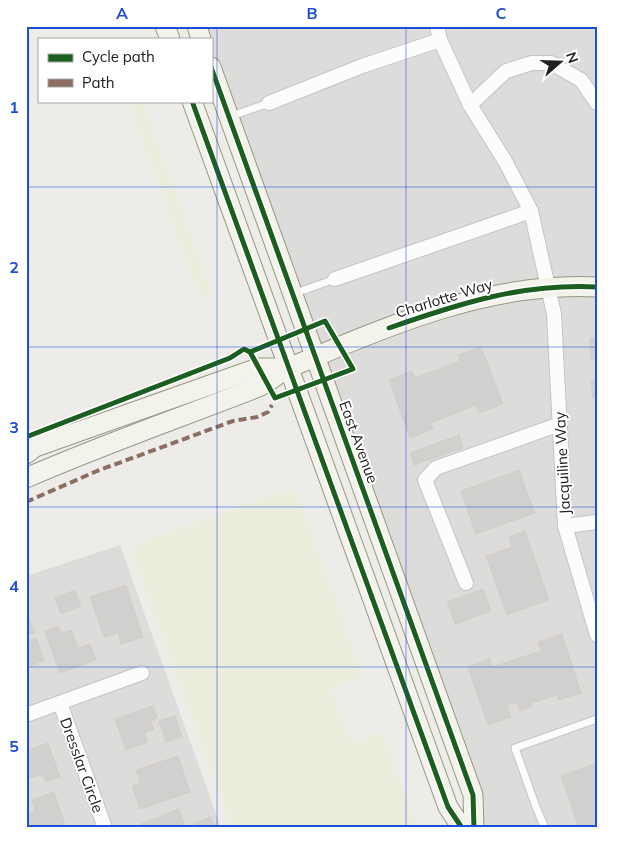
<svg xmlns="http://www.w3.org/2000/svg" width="623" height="854" font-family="Mulish,sans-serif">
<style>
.residential{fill:#dddcda}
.farmland{fill:#ededdd}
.building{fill:#d2d0ce;stroke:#d1ceca}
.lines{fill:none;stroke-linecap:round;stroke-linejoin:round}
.lane-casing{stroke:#c5c4c3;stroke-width:9}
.street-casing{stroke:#c5c4c3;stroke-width:16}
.secondary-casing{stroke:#969782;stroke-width:21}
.lane{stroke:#fcfcfc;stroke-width:7}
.street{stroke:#fcfcfc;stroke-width:14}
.secondary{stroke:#f3f3ec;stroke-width:19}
.quiet{stroke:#8d6e63;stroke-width:4;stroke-dasharray:8 4;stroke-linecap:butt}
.cycleway-casing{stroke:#fff;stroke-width:8}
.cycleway{stroke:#1b5e20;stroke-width:5}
.grid{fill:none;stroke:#1d4ed8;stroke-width:1;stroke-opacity:0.55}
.labels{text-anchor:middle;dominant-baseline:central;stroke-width:4;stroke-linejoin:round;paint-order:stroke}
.street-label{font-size:15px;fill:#202020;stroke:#fff}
.neatline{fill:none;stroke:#1d4ed8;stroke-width:2}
.grid-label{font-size:16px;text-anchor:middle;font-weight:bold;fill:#1d4ed8}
</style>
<rect width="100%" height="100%" fill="#eeece9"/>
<g class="residential">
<polygon points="197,26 597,26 597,828 474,828 473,795 211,66 211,39 202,39"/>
<polygon points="120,545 221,828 26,828 26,576"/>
</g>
<g class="farmland">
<polygon points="129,101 142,101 211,293 200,297"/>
<polygon points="285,490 298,495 363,677 331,689 351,743 383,732 417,828 232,828 133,554 142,542"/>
</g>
<g class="building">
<polygon points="590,338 597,338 597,360 591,360"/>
<polygon points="481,347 503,404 479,413 476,405 431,423 433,429 410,438 389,380 412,371 415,378 460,361 458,355"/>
<polygon points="597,380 597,398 593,398 591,381"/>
<polygon points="459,435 463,448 414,465 410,453"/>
<polygon points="519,470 535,513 476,534 461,491"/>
<polygon points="525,531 549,600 507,615 486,556 512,547 509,537"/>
<polygon points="126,585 143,637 121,644 118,633 104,637 90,597"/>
<polygon points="483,589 491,611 455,624 447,602"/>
<polygon points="75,590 81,606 61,614 55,598"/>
<polygon points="26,613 35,633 26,636"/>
<polygon points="58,626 61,634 71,630 78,648 90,644 96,660 60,673 45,631"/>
<polygon points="562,634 581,693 558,700 557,695 531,703 532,706 520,711 517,702 507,705 511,717 488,725 468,667 490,659 492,667 541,651 538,642"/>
<polygon points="36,638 44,660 29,666 26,659 26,642"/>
<polygon points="153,706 157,718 150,721 154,729 144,733 148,742 126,750 115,719"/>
<polygon points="175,716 182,737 166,742 159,721"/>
<polygon points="48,743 60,777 46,782 43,774 26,779 26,751"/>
<polygon points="178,756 190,792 140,809 132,786 141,783 136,770"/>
<polygon points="597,763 597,828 579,828 561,776"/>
<polygon points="54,792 65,825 57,828 26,828 26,823 29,822 26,814 35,811 32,800"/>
<polygon points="179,809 186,828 142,828 141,824"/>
<polygon points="211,817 215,828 197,828 195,823"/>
</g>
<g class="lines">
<g class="lane-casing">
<g id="lane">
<polyline points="229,117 269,103"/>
<polyline points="293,294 335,279"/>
<polyline points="545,828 536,807 515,748 597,719"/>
</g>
</g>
<g class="street-casing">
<g id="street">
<polyline points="437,26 440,40 470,105 505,161 531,211 554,314 565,526 597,635"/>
<polyline points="269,103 362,66 440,40"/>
<polyline points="470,105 506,71 532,63 551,63 581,80 597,103"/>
<polyline points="335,279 531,211"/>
<polyline points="565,526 597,522"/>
<polyline points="466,583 425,480 436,468 560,424"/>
<polyline points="60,703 105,828"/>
<polyline points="26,715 142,673"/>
</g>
</g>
<g class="secondary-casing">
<g id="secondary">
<polyline points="165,26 170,39"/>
<polyline points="197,26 201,39"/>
<polyline points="211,67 473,795 474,828"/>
<polyline points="192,101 448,807 462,828"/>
<polyline points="26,454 35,447 258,368 289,368"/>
<path d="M26,478C101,445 179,418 256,388C269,383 279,372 291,367C388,326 490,281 597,287"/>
</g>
</g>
<use href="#lane" class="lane"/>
<use href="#street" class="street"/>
<use href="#secondary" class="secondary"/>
<polyline class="quiet" points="26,502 97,471 233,421 257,417 268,412 272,405"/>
<g class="cycleway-casing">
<g id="cycleway">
<polyline points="211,67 473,795 474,828"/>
<polyline points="192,101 448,807 462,828"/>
<path d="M389,328C458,304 522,283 597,287"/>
<polyline points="26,437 230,358 244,349 250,352 275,398 353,369 325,321 250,352"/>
</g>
</g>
<use href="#cycleway" class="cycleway"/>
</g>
<path class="grid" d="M217,26V828M406,26V828M26,187H597M26,347H597M26,507H597M26,667H597"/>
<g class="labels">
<g class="street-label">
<text transform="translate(444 298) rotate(-17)">Charlotte Way</text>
<text transform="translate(359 442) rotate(70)">East Avenue</text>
<text transform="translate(562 463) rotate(-93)">Jacquiline Way</text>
<text transform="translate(82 765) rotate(70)">Dresslar Circle</text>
</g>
</g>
<rect width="623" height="854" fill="none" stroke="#ffffff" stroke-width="55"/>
<rect x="38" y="38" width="175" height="65" fill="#ffffff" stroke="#a6a6a6"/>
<rect x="48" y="54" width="25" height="8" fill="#1b5e20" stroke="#a6a6a6"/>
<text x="82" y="62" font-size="15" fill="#202020">Cycle path</text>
<rect x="48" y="79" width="25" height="8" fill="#8d6e63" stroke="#a6a6a6"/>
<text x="82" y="88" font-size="15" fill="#202020">Path</text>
<g transform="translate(560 62) rotate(70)" stroke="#ffffff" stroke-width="4" paint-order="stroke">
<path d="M0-4L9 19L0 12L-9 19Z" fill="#202020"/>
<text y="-8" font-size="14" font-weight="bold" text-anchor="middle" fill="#202020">N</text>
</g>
<rect x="28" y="28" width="568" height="798" class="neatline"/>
<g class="grid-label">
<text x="122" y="19">A</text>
<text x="312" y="19">B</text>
<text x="501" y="19">C</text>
<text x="14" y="113">1</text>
<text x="14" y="273">2</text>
<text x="14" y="433">3</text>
<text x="14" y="592">4</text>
<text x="14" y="752">5</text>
</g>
</svg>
